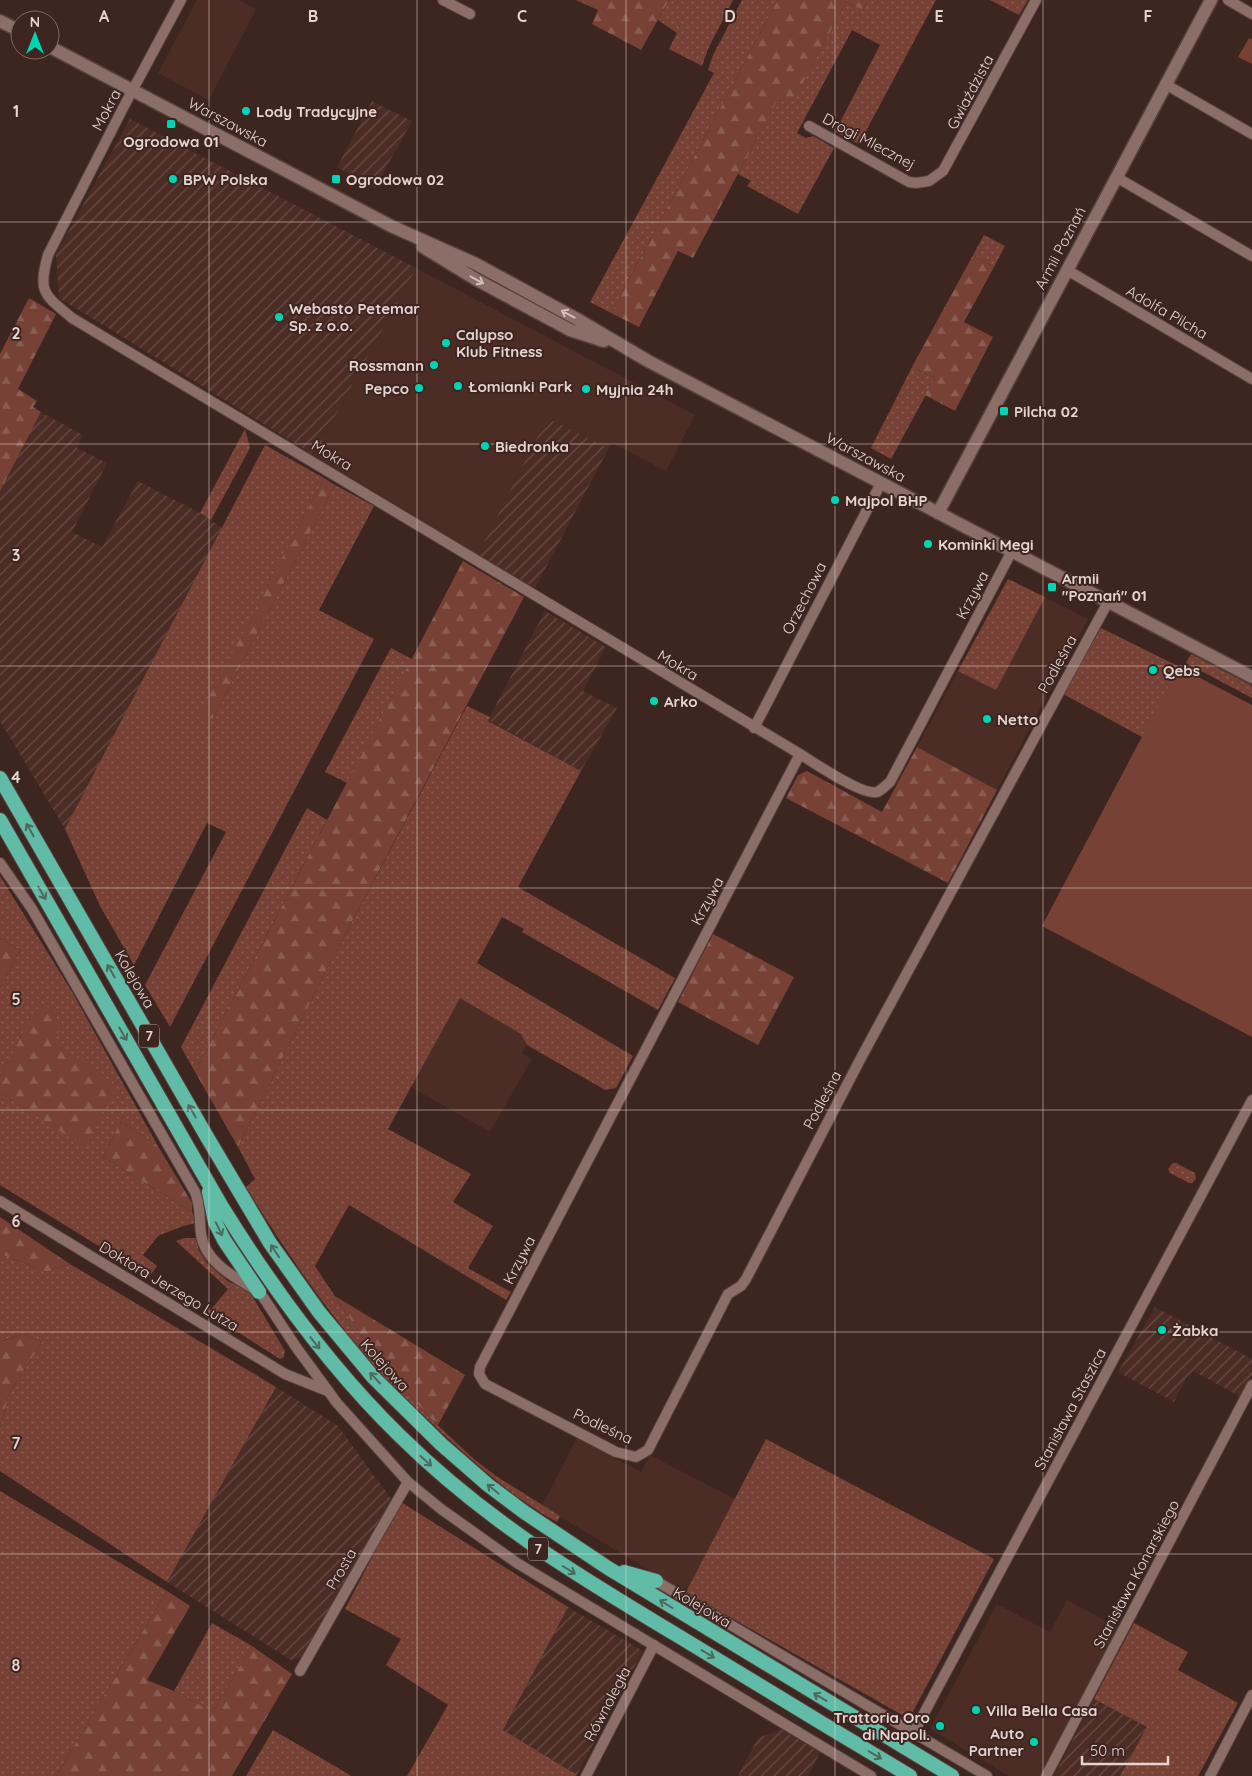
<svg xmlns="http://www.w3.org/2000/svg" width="1252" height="1776" font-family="Quicksand,sans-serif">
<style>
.built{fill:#4c2d26}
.industrial{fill:url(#industrial-furrows)}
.grass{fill:url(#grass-dots)}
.forest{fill:url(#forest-firs)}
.pitch{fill:#774136}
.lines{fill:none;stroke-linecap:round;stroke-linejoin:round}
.minor-casing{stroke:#55413d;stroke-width:12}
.tertiary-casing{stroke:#55413d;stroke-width:15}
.trunk-casing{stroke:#55413d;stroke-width:16}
.minor{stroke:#8b6e68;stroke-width:10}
.tertiary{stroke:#8b6e68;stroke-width:12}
.trunk{stroke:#60bca7;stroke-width:14}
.oneway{stroke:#d3c0bb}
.oneway2{stroke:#4d695d}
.grid{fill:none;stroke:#e5d4d0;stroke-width:1;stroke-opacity:0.55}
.poi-dot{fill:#00d5b7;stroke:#3d2520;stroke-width:2}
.labels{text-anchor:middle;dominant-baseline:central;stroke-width:4;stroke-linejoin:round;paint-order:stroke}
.shield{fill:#3d2520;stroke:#b3a09b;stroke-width:1}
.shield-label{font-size:14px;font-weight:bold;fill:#e5d4d0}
.street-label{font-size:15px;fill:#e5d4d0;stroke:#3d2520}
.poi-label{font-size:15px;font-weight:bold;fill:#e5d4d0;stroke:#3d2520;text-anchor:start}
.grid-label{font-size:16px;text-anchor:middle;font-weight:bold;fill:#e5d4d0;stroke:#3d2520;stroke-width:4;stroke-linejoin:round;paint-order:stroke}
</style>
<defs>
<pattern id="industrial-furrows" width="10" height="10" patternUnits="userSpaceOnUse" patternTransform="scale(1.25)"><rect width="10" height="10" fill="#4c2d26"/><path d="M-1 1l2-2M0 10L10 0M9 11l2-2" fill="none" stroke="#664b44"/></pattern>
<pattern id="grass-dots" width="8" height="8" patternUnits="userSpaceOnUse" patternTransform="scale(1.25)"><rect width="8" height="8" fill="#774136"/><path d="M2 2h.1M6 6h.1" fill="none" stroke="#8a5c52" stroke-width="1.8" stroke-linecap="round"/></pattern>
<pattern id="forest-firs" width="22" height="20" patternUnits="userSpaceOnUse" patternTransform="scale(1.25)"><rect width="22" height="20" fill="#774136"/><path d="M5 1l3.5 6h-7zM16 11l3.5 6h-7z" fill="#8a5c52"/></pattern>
</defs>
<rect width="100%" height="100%" fill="#3d2520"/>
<g class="built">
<polygon points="197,0 238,0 256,9 209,100 158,73"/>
<polygon points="416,268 695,415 666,471 612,443 609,448 547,418 478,554 314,455"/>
<polygon points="1008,579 1088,619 997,790 917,747"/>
<polygon points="460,997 522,1034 527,1045 522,1053 532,1059 490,1132 411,1087"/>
<polygon points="577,1438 641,1472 650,1455 735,1499 686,1592 542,1506"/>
<polygon points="1067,1600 1119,1628 1039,1776 1009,1776 930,1729 997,1604 1050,1632"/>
</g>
<g class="industrial">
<polygon points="372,101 412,121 375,188 337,167"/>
<polygon points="130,119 416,268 314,455 59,298 56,254"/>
<polygon points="41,412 83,435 77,448 107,463 72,532 102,547 138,481 200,513 222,528 65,829 0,721 0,491"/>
<polygon points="547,418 609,448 535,588 478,554"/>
<polygon points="545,611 606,647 583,691 617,708 581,771 488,720"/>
<polygon points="1155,1307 1252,1359 1252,1375 1241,1397 1193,1371 1190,1376 1188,1375 1174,1402 1118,1372"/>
<polygon points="276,1387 338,1426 392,1500 301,1657 291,1660 167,1582"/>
<polygon points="568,1607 643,1651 577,1775 503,1730"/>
<polygon points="1094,1699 1147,1727 1120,1776 1054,1776"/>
<polygon points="781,1729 820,1753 808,1776 738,1776 758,1738"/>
</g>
<g class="grass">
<polygon points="669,0 733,0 708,49 702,66 669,49 677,33 658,20"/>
<polygon points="742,0 778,0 611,313 590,302 714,73 708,70 713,55"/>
<polygon points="868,0 936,0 859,144 835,132 880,45 852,30 797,133 806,138 813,136 834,148 798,214 747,186 751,181 738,174 780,94 793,100 846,2 863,10"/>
<polygon points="990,0 1028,0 1019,15"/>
<polygon points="984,235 1005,246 994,267 973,255"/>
<polygon points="912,367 935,378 891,459 871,448"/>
<polygon points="245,429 250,448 211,520 200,513"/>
<polygon points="265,445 324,478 200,716 213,718 335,485 374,506 319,610 374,639 170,1027 145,985 226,832 207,823 134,965 100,906 65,829"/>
<polygon points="1008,579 1045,597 996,690 958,671"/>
<polygon points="1101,628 1182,668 1042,926 1142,737 1063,694"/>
<polygon points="391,648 412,659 347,783 325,772"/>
<polygon points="1191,654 1252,686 1252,698 1186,663"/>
<path d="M467,706L490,717L488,721L581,771L518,887L675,978L658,1010L522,932L524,929L502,917L477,963L633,1056L616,1088L605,1090L527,1045L521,1034L460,998L388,1129L471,1174L453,1202L493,1226L468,1268L511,1292L506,1300L349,1205L315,1266L374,1355L430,1418L474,1459L496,1476L560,1516L557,1522C513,1498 476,1464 440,1431C422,1413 402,1396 385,1378C332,1319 287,1254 246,1187L255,1179L238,1147L329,965Z"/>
<polygon points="307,808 327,820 195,1072 181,1047"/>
<polygon points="0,876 71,990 158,1146 121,1121 103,1157 192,1212 196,1223 183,1226 158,1236 143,1255 157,1266 149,1277 0,1185 0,1093 84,1145 53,1041 40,1002 0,1077 0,988 20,950 0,938"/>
<polygon points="1173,1163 1176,1163 1195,1173 1196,1179 1192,1183 1189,1183 1170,1173 1168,1169"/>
<polygon points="184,1238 198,1238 198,1249 207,1263 229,1282 248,1289 285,1351 284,1357 280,1359 208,1313 228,1289 176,1241"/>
<polygon points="0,1254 47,1272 70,1264 276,1387 167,1582 0,1471 0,1428 9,1394 42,1342 24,1334 2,1341 0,1339"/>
<polygon points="766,1439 994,1559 909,1719 686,1592"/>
<polygon points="0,1491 167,1591 56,1776 0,1776"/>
<polygon points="401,1502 568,1607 503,1730 577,1775 576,1776 407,1776 448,1705 386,1665 401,1639 345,1609"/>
<polygon points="212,1623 252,1646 213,1712 174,1691"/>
<polygon points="1134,1623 1188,1652 1178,1670 1238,1703 1198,1776 1120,1776 1147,1727 1094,1699"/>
<polygon points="273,1730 345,1772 351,1776 246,1776"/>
</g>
<g class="forest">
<polygon points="576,0 669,0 641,50 592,24 598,10"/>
<polygon points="778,0 868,0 863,10 846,2 793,101 780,95 693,258 678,251 639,327 611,313"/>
<polygon points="973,255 994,267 964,322 993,337 955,411 925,395 935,378 912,367"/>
<polygon points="29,298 56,314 18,389 37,401 33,407 41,412 0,491 0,354"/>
<polygon points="324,478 335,485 213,718 207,719 199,716"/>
<polygon points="463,561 524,597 329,965 238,1147 195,1072"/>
<polygon points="917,747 997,790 948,883 786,798 798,775 807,771 882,812"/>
<polygon points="713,934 794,977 758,1045 678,1002"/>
<polygon points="0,938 20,950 0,988"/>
<polygon points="39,1002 56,1013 59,1031 54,1041 117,1086 84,1146 0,1093 0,1077"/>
<polygon points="121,1121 158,1146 192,1203 192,1212 103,1157"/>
<polygon points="0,1217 70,1264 47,1272 0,1254"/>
<polygon points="335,1296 465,1375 438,1425 430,1418 374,1355"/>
<polygon points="24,1334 42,1342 9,1394 0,1428 0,1339 3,1341"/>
<polygon points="167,1591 190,1606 147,1680 174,1691 213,1712 252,1646 292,1674 232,1776 56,1776"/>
</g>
<g class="pitch">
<polygon points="1249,38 1252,39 1252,64 1238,57"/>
<polygon points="1179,667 1252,705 1252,1037 1042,926"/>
</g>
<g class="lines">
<g class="minor-casing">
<g id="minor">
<path d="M181,0L123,108L48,255C37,293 45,295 72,318L800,754"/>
<polyline points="443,0 470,14"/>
<polyline points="1228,0 1252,14"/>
<polyline points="1165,84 1252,134"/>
<polyline points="809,126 909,182 916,183 929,181 943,171 1036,0"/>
<polyline points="1116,177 1252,256"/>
<polyline points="1067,270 1252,379"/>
<path d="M1012,551L890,782C886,785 882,790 877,792C863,796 814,763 800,754L480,1367L479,1374L485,1384L616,1452L636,1457L648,1450L728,1294L741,1286L746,1279L862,1056L1108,602"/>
<polyline points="754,728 881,483"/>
<path d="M0,863L32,909L195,1192C201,1207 199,1218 201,1234C205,1263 236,1278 259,1292L263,1297L296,1347L337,1403L408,1482L441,1509L517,1563L871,1776"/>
<polyline points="0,1201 285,1374 325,1390"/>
<polyline points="656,1581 987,1776"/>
<polyline points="300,1671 408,1482"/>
<polyline points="914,1732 1252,1100"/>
<polyline points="586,1776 654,1645"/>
<polyline points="1046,1776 1252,1385"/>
<polyline points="1210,1776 1252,1695"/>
</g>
</g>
<g class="tertiary-casing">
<g id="tertiary">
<polyline points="0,21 20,31"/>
<polyline points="50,47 391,226 476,264 577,319 648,361 1252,677"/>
<polyline points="423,247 477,280 570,330 604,341"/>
<polyline points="938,513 1211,0"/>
</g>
</g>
<g class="trunk-casing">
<g id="trunk">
<polyline points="0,778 207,1137 270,1243 319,1312 373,1377 441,1444 488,1485 524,1512 608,1568 952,1776"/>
<path d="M0,820L222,1207C273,1289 330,1368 400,1436C485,1520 578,1576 680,1637C757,1684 833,1730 910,1776"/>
<polyline points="209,1192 215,1222 224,1240 259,1292"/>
<polyline points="624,1572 656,1581"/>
</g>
</g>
<use href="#minor" class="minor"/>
<use href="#tertiary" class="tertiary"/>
<use href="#trunk" class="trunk"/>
</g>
<defs><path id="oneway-shaft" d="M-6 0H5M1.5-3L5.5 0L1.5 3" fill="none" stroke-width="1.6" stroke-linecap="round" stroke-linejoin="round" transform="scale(1.25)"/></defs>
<g class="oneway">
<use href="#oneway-shaft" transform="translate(477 280) rotate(29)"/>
<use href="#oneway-shaft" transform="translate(568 314) rotate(-152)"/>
</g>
<g class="oneway2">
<use href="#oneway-shaft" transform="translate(30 830) rotate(-120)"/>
<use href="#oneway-shaft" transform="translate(42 893) rotate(60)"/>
<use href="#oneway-shaft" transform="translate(111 971) rotate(-120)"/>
<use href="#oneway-shaft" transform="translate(123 1034) rotate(60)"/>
<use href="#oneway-shaft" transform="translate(192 1111) rotate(-120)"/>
<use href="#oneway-shaft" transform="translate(219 1229) rotate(64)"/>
<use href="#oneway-shaft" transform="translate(275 1251) rotate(-124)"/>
<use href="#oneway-shaft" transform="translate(315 1343) rotate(51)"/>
<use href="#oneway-shaft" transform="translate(375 1378) rotate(-133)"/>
<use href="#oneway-shaft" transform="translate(426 1461) rotate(42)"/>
<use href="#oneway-shaft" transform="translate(493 1489) rotate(-141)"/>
<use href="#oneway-shaft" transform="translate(569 1570) rotate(32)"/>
<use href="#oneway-shaft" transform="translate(666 1604) rotate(-148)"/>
<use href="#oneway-shaft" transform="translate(708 1654) rotate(31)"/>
<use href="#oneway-shaft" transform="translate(820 1697) rotate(-149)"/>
<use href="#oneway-shaft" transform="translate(875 1755) rotate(31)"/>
</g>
<path class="grid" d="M209,0V1776M417,0V1776M626,0V1776M835,0V1776M1043,0V1776M0,222H1252M0,444H1252M0,666H1252M0,888H1252M0,1110H1252M0,1332H1252M0,1554H1252"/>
<g class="poi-dot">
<circle cx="246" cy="111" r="5"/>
<rect x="166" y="119" width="10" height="10" rx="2.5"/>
<circle cx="173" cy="179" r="5"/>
<rect x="331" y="174" width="10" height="10" rx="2.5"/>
<circle cx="279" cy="317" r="5"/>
<circle cx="446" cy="343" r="5"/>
<circle cx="434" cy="365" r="5"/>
<circle cx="458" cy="386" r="5"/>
<circle cx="419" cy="388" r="5"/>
<circle cx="586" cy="389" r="5"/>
<rect x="999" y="406" width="10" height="10" rx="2.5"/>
<circle cx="485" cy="446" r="5"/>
<circle cx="835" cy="500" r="5"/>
<circle cx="928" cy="544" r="5"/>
<rect x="1047" y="582" width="10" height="10" rx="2.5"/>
<circle cx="1153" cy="670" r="5"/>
<circle cx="654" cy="701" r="5"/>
<circle cx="987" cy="719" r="5"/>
<circle cx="1162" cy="1330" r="5"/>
<circle cx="976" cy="1710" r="5"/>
<circle cx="940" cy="1726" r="5"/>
<circle cx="1034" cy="1742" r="5"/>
</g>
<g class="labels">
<g class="shield">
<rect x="139" y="1024.5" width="20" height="23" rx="4"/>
<rect x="528" y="1537.5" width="20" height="23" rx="4"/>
</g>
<g class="shield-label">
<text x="149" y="1036">7</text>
<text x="538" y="1549">7</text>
</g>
<g class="street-label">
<text transform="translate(970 92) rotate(-62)">Gwiaździsta</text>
<text transform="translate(106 110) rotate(-62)">Mokra</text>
<text transform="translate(228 122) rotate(28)">Warszawska</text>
<text transform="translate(869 141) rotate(28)">Drogi Mlecznej</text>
<text transform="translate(1060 248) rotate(-62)">Armii Poznań</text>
<text transform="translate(1167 312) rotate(30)">Adolfa Pilcha</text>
<text transform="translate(332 455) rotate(31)">Mokra</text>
<text transform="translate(866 457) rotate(28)">Warszawska</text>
<text transform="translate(972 595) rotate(-62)">Krzywa</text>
<text transform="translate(804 598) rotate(-63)">Orzechowa</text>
<text transform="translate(1057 664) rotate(-61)">Podleśna</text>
<text transform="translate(678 665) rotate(31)">Mokra</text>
<text transform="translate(707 901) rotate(-62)">Krzywa</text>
<text transform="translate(135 979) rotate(60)">Kolejowa</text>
<text transform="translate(822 1100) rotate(-62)">Podleśna</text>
<text transform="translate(519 1260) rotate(-63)">Krzywa</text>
<text transform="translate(169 1286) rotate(31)">Doktora Jerzego Lutza</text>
<text transform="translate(385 1365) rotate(48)">Kolejowa</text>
<text transform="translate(1070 1409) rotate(-62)">Stanisława Staszica</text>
<text transform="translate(603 1426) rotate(25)">Podleśna</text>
<text transform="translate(341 1569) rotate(-60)">Prosta</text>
<text transform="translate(1136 1574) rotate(-62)">Stanisława Konarskiego</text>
<text transform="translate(702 1607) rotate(31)">Kolejowa</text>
<text transform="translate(607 1704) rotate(-62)">Równoległa</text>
</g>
<g class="poi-label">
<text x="256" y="111">Lody Tradycyjne</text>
<text x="171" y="141" text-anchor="middle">Ogrodowa 01</text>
<text x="183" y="179">BPW Polska</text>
<text x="346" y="179">Ogrodowa 02</text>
<text x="289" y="308">Webasto Petemar<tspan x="289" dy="17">Sp. z o.o.</tspan></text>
<text x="456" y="334">Calypso<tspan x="456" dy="17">Klub Fitness</tspan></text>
<text x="424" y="365" text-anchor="end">Rossmann</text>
<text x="468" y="386">Łomianki Park</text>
<text x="409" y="388" text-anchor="end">Pepco</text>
<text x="596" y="389">Myjnia 24h</text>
<text x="1014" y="411">Pilcha 02</text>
<text x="495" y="446">Biedronka</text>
<text x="845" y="500">Majpol BHP</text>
<text x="938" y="544">Kominki Megi</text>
<text x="1062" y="578">Armii<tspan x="1062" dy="17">"Poznań" 01</tspan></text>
<text x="1163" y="670">Qebs</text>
<text x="664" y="701">Arko</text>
<text x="997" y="719">Netto</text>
<text x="1172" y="1330">Żabka</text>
<text x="986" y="1710">Villa Bella Casa</text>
<text x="930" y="1717" text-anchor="end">Trattoria Oro<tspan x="930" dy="17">di Napoli.</tspan></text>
<text x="1024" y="1733" text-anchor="end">Auto<tspan x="1024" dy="17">Partner</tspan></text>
</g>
</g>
<g class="grid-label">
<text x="104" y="22">A</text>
<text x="313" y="22">B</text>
<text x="522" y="22">C</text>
<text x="730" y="22">D</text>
<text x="939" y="22">E</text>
<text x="1148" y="22">F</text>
<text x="16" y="117">1</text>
<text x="16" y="339">2</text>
<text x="16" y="561">3</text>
<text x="16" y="783">4</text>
<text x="16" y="1005">5</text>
<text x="16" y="1227">6</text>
<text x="16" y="1449">7</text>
<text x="16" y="1671">8</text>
</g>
<g transform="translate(35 35)"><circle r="24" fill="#3d2520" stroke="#806b66"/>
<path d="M0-4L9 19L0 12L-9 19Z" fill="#00d5b7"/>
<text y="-8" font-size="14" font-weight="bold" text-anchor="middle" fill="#e5d4d0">N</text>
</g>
<path d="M1082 1756v8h86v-8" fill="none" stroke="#e5d4d0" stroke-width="2.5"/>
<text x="1090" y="1756" font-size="15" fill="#e5d4d0" stroke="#3d2520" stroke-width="4" paint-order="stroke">50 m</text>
</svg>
